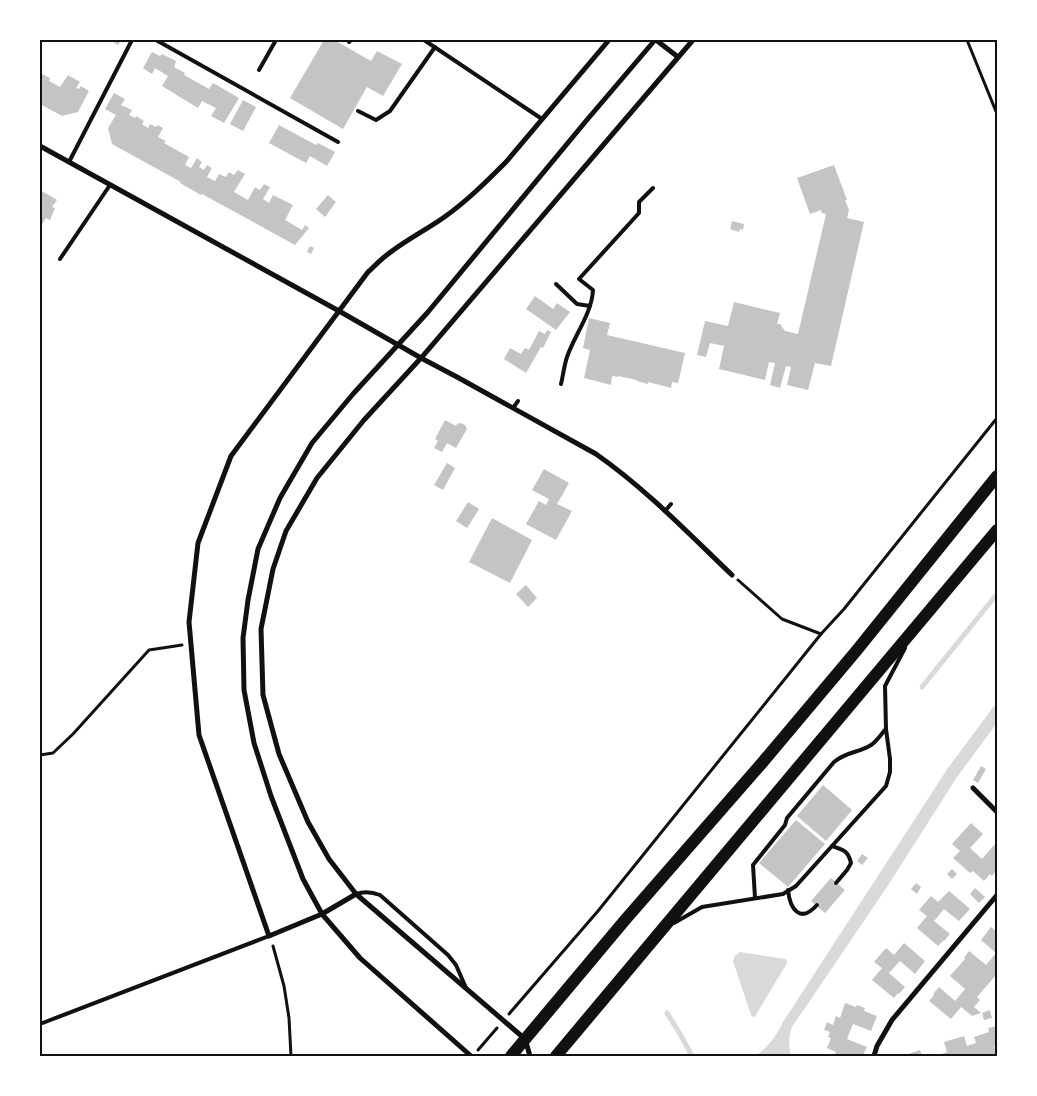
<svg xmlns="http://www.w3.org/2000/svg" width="1037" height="1096" font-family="Montserrat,sans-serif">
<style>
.water{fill:#d9d9d9}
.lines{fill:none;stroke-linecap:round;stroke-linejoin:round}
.stream{stroke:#d9d9d9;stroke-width:5}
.building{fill:#c4c4c4}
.path{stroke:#111;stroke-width:3}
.service{stroke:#111;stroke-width:4}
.minor{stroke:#111;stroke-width:5}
.primary{stroke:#111;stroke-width:12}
.neatline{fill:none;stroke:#111;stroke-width:2}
</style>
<rect width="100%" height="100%" fill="#fff"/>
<g class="water">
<path d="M997,702V723L957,777L887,887L792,1027C788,1037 789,1046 791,1056H755C768,1047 776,1037 783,1022L948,768Z"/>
<polygon points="740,952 785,959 787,961 787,963 754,1018 751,1015 733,961 735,956"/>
</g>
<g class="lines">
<g class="stream">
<polyline points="922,687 997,594"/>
<polyline points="667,1013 680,1034 692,1056"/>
</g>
</g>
<g class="building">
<polygon points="110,40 121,40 118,45"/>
<polygon points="324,40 334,40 371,61 377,51 402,64 383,96 367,87 343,129 290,98"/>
<polygon points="152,52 160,56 162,54 176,61 174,67 185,73 184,75 209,89 213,83 239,98 224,123 211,116 216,108 202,101 198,108 162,86 168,76 155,68 152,74 143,68"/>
<polygon points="40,73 50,78 49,81 60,87 68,75 80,82 76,88 79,89 81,86 89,91 78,112 62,116 40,104"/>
<polygon points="114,93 125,99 121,105 132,110 129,115 135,118 136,116 144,121 142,124 148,128 150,124 156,127 158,125 163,128 158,137 166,141 164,143 189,157 185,165 191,168 197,158 202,162 199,167 204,170 207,165 212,168 207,177 215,181 219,174 226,177 229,172 234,175 238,170 245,174 234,192 248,200 255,187 260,190 264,184 270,187 263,199 269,203 273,195 293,205 285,220 302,230 305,225 309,228 295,245 202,194 201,195 180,183 181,182 112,144 108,128 116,115 105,109"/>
<polygon points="243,100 256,107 243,131 230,124"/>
<polygon points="279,125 316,145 318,143 335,152 327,166 310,156 306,163 269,143"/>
<polygon points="834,165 847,200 845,200 849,210 847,218 864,222 831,366 815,363 808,390 787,385 791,367 786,366 780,388 770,385 775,363 769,362 765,380 719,369 724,346 710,343 706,357 697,355 705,321 728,326 734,302 780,313 777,324 780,324 785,331 798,334 826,214 822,213 821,210 810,214 797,178"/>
<polygon points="40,190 57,200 52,207 55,208 50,220 46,218 40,227"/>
<polygon points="328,195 336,202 325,217 316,209"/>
<polygon points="732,221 744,224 743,230 740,229 739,232 730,229"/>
<polygon points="310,246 314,248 311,254 307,252"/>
<polygon points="535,296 553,309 557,303 570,312 556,330 526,309"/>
<polygon points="589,318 610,323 607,335 685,353 678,383 672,382 671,388 648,382 648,384 637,381 637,380 618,376 618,377 612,376 611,385 584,378 590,350 583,348"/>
<polygon points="547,330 551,332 543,348 541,347 526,373 504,359 510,348 521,354 525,348 529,350 539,331 545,334"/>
<polygon points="445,420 456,426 457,424 461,423 465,425 467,429 456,448 447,443 442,452 434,448 438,441 435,439"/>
<polygon points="447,463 455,468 443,490 434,485"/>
<polygon points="544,469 569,483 557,504 572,511 556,540 526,524 539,501 546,505 549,499 532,490"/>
<polygon points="468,502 479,509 467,528 456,521"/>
<polygon points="492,518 532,540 510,583 469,562"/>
<polygon points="526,585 537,598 528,607 516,594"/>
<polygon points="981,766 986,769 978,783 973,780"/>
<polygon points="823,785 852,810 826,841 797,816"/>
<polygon points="796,820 825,844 788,887 759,863"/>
<polygon points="971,823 983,834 970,848 982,859 996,843 997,844 997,870 992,876 990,874 984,881 973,871 970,873 953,858 960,851 952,844"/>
<polygon points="862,854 868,858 862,865 857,861"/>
<polygon points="952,869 957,874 952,879 947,874"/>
<polygon points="831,878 845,890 825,913 811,901"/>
<polygon points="916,883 921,887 917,894 911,889"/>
<polygon points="975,888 985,897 979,903 970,894"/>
<polygon points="949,891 970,909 959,921 944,909 934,921 950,934 944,941 943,941 938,946 917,928 927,916 919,910 931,896 938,902"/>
<polygon points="991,927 997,932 997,976 996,975 977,997 980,1000 974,1007 981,1013 972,1016 961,1007 951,1019 929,1001 934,995 933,994 939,987 955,1001 965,989 950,976 965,959 964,958 969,951 986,965 996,953 981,940"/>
<polygon points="904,943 925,961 915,974 900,961 889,973 905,987 899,994 898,993 894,998 872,980 882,968 874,962 886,948 894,955"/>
<polygon points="845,1003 856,1007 857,1005 865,1008 864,1011 877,1016 871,1031 853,1024 847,1039 867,1047 863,1055 862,1054 861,1056 844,1055 840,1056 835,1054 836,1052 827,1048 831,1038 828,1037 830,1032 824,1030 827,1022 833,1025 836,1016 840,1018"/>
<polygon points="990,1010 992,1018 984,1020 982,1013"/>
<polygon points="997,1026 997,1045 994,1046 997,1056 965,1056 964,1055 936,1056 947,1052 944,1042 964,1036 967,1046 976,1043 974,1037 989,1032 988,1028"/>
<polygon points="920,1050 922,1056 902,1056"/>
</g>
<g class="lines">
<g class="path">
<polyline points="967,40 997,114"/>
<polyline points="738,580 782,619 821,634 844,609 997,418"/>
<polyline points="40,755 53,753 73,734 149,650 182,645"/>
<polyline points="273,946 284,986 289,1018 291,1056"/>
<polyline points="509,1014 598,911 821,634"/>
<polyline points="478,1050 497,1028"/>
</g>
<g class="service">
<polyline points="156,40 338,142"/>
<polyline points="424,40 542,119"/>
<polyline points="349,42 351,40"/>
<polyline points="259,70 276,40"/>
<polyline points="358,111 376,120 390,111 435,47"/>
<polyline points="69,162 132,40"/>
<polyline points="60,259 110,185"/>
<polyline points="556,284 577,304 590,306"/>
<path d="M561,384C563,376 564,366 567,357C574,336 592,313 593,290L579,279L639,213V202L653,188"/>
<polyline points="513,408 518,401"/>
<polyline points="665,511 671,504"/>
<path d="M832,846C843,850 848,850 851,863L847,870L836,883"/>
<path d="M788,890C790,909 800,924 817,905"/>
<path d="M356,894C365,891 372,892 380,895L448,955L456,965L466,988"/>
<path d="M755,898L753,865L785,825L787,818L834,762C847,751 859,753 871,745C877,741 881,734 886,729"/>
<polyline points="674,923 702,907 783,894 796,886 886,786 890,772 890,759 886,729 885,686 905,648"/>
<polyline points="40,1024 269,936"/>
</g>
<g class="minor">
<polyline points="656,40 678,57"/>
<path d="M40,146L339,311L421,358L457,377L596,454C646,489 688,533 732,575"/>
<polyline points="973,788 997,812"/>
<path d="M356,894L322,914L269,936L199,735L189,622L198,543L231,456L368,272C373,268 377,263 382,259C400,243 423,232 443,218C466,202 486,182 506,162L609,40"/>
<polyline points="471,1056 360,958 322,914 303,879 271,796 254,743 244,690 243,638 248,600 258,549 280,498 312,443 353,394 428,312 586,121 655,40"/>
<polyline points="530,1056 525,1039 356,894 329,859 308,822 279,754 263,695 261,629 273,569 286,531 317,478 364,420 421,358 693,40"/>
<polyline points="874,1056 877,1046 892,1020 997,895"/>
</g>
<g class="primary">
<polyline points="511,1056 625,920 762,763 857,650 997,476"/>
<polyline points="556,1056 997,530"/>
</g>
</g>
<rect width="1037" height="1096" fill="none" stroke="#ffffff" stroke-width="82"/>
<rect x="41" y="41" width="955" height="1014" class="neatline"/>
</svg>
